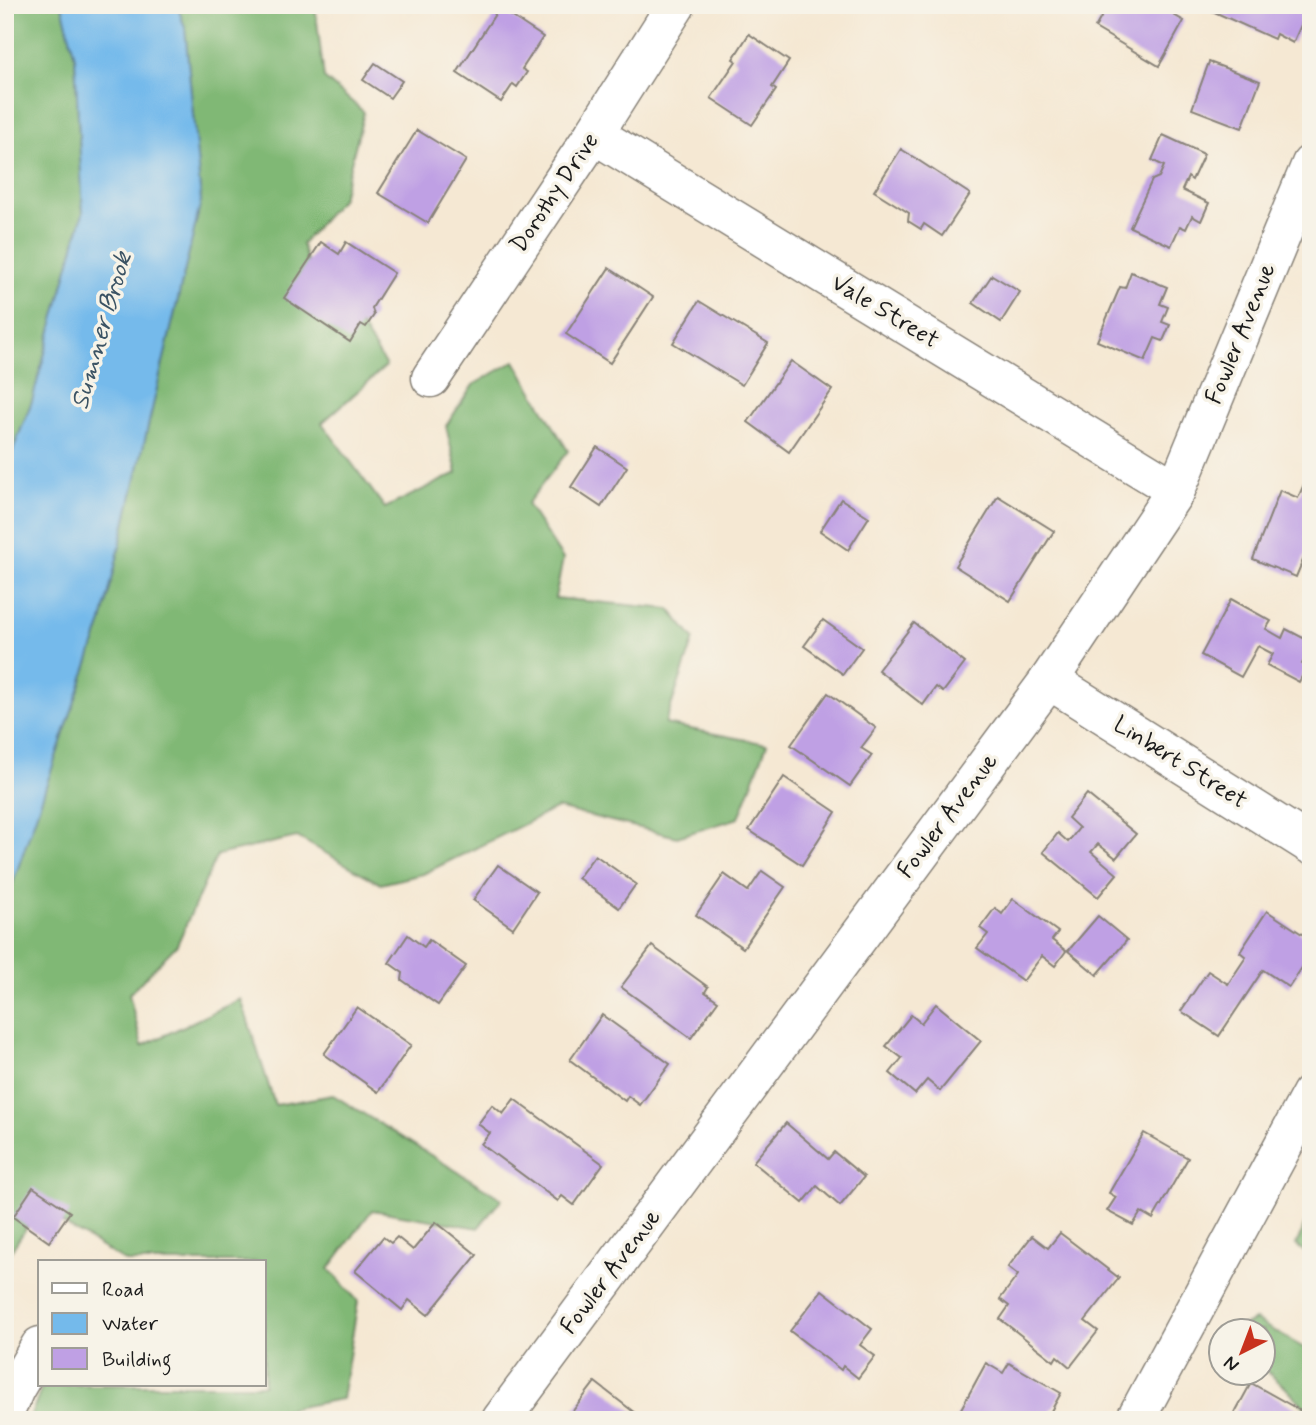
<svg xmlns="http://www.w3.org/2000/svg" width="1316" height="1425" font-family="Mynerve,sans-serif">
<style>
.forest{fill:#80b875;stroke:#4e6a48;stroke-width:2}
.water{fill:#74baeb;stroke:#486b84;stroke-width:2}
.building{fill:#bfa0e4}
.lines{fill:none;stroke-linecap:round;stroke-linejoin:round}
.minor-casing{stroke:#888278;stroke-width:41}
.minor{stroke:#fff;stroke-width:38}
.labels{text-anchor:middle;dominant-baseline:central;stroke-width:7;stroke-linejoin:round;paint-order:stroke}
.street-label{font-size:24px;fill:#1c1c1c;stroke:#f7f3e8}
.water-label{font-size:26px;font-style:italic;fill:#3b5364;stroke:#f7f3e8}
</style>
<rect width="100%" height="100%" fill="#f7f3e8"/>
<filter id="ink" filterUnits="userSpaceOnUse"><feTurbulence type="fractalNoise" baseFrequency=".0143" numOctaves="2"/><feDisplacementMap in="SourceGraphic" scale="14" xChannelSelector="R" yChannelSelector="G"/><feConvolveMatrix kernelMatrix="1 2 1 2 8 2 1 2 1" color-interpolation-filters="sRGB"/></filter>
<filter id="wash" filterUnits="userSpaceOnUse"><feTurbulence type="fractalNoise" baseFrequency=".00686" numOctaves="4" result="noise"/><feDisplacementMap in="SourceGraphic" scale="28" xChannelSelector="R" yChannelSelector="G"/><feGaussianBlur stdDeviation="1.57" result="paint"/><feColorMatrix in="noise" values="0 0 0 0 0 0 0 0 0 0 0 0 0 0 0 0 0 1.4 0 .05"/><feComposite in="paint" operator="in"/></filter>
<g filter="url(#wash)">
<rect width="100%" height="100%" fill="#f5e8d3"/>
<g class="forest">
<polygon points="5,5 62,5 75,57 83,213 32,401 5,471"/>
<polygon points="177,5 315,5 324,78 364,112 342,198 302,244 320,304 355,316 386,366 322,423 385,508 457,473 446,426 473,385 515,361 568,451 527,504 563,559 555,598 669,609 694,639 665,724 767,744 739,818 677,837 557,808 423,874 381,884 297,837 217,855 177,945 129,994 142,1046 241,999 275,1105 333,1095 502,1199 478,1228 372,1210 329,1269 358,1301 342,1399 266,1413 192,1407 179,1420 29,1420 43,1385 264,1385 264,1262 126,1262 39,1209 5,1260 5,906 102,622 201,201 185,28"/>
<polygon points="1309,1215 1311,1215 1311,1257 1296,1245"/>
<polygon points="1255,1320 1311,1352 1311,1414 1285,1387 1264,1369 1264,1330 1234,1330"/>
</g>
<polygon class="water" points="62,5 177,5 185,28 201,201 102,622 5,906 5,471 32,401 83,213 75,57"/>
<g id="blocks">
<g class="building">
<polygon points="1108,5 1156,5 1184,21 1159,66 1095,28"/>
<polygon points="1213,5 1310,5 1293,43 1276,34 1274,39 1210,10"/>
<polygon points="499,8 543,37 522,69 527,72 517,87 513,84 501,102 457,73"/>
<polygon points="749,34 789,61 772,87 776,90 752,125 711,98 736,61 733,59"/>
<polygon points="1209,62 1260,81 1242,128 1192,109"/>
<polygon points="375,63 402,81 390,98 363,80"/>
<polygon points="417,130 466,160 428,223 378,193"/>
<polygon points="1163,135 1204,154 1192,180 1188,177 1182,190 1209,203 1201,221 1192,216 1186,229 1180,226 1171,246 1130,227 1152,180 1159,177 1164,166 1152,160"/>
<polygon points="901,149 970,194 942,236 924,224 921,229 908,221 909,213 874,191"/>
<polygon points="321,242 339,254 346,242 394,273 372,308 374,315 366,327 361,324 350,342 284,298"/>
<polygon points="609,268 653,297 610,363 566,334"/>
<polygon points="1131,272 1167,287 1160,304 1168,307 1162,322 1170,325 1163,341 1155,338 1145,361 1097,341 1120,287 1125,288"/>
<polygon points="992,275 1020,292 1001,322 973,303"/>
<polygon points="699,301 768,343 742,385 673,343"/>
<polygon points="791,361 832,390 789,452 748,422"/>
<polygon points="597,447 627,467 601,507 571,487"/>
<polygon points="1311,468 1311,541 1296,577 1253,559 1280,490 1298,498"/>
<polygon points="998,496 1054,531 1010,601 955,566"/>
<polygon points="841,499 869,517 848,550 820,531"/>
<polygon points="1231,599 1271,621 1266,629 1282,638 1286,629 1311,642 1311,648 1302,664 1307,667 1299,682 1267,665 1273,654 1258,646 1241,677 1201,655"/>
<polygon points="823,620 862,648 843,674 804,646"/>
<polygon points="914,623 965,663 943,692 936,687 923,705 878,670"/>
<polygon points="828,693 876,728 861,748 872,755 850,786 791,745"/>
<polygon points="784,777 836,812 802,865 749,830"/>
<polygon points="1087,794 1136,834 1116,858 1098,844 1091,852 1117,874 1098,897 1043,852 1058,833 1068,842 1079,828 1068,818"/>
<polygon points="595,855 636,884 619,908 578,878"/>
<polygon points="498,865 537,892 513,928 473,900"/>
<polygon points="762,871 785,887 743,948 696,915 724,874 748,891"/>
<polygon points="1013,899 1058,932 1052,940 1066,951 1055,966 1042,956 1023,981 977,948 988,934 980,928 995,908 1002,914"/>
<polygon points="1267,911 1311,940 1311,954 1289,987 1263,970 1219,1036 1181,1011 1208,971 1228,984 1246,957 1240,952"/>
<polygon points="1098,916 1127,940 1097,975 1068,951"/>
<polygon points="408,935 424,947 429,940 466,966 438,1005 402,980 403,973 389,963"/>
<polygon points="652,946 708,987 705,992 718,1001 691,1038 621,987"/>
<polygon points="936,1004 981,1041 940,1091 927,1080 915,1094 890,1073 902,1058 886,1046 911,1015 921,1023"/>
<polygon points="357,1007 411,1045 378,1092 324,1054"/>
<polygon points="602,1015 670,1064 640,1105 628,1096 625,1101 570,1060"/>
<polygon points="514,1099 603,1164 574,1205 562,1196 558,1201 481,1144 490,1133 478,1124 492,1105 503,1114"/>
<polygon points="786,1123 828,1159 834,1152 864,1177 840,1206 817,1186 803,1203 753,1162"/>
<polygon points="1144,1133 1188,1158 1153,1219 1141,1212 1133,1225 1107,1211 1116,1197 1109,1193"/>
<polygon points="33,1187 70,1212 49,1242 13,1217"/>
<polygon points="436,1222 477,1255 428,1315 409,1300 402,1310 355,1271 383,1237 391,1243 397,1237 413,1250"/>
<polygon points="1060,1233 1119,1278 1085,1321 1098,1331 1070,1367 1057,1356 1054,1361 1000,1319 1009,1306 1000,1299 1018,1275 1008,1267 1032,1236 1048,1248"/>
<polygon points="822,1290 872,1329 860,1345 875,1356 858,1378 843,1366 841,1370 790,1331"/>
<polygon points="986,1363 1003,1373 1009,1363 1061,1393 1046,1420 959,1420 956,1418"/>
<polygon points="595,1382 644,1420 566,1420"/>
<polygon points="1251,1383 1303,1412 1298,1420 1239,1420 1233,1416"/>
</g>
</g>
</g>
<g filter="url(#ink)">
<use href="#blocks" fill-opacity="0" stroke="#888278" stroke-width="2"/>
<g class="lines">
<g class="minor-casing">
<g id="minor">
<polyline points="594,134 1176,490"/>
<polyline points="431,378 594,134 676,5"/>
<polyline points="1049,680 1311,845"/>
<polyline points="5,1412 15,1389 40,1346"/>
<polyline points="501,1420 1049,680 1176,490 1311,164"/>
<polyline points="1135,1420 1311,1094"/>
</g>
</g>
<use href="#minor" class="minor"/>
</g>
</g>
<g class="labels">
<g class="street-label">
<text transform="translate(555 193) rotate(-56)">Dorothy Drive</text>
<text transform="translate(885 312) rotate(31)">Vale Street</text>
<text transform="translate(1241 334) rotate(-68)">Fowler Avenue</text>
<text transform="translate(1180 763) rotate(32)">Linbert Street</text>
<text transform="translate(948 816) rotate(-53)">Fowler Avenue</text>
<text transform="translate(611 1272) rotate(-53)">Fowler Avenue</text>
</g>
<g class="water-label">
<text transform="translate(102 331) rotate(-74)">Sumner Brook</text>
</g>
</g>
<rect width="1316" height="1425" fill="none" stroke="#f7f3e8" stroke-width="28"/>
<rect x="38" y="1260" width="228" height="126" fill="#f7f3e8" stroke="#9f9d96" stroke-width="2"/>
<rect x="52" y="1283" width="35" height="10" fill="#ffffff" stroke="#9f9d96" stroke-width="2"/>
<text x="102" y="1296" font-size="21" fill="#1c1c1c">Road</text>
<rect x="52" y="1313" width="35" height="21" fill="#74baeb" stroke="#9f9d96" stroke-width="2"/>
<text x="102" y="1330" font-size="21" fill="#1c1c1c">Water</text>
<rect x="52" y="1348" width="35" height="21" fill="#bfa0e4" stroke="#9f9d96" stroke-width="2"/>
<text x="102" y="1366" font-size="21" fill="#1c1c1c">Building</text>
<g transform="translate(1242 1352) rotate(222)"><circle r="33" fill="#f7f3e8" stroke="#9f9d96" stroke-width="2"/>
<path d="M0-5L12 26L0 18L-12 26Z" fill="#c8321e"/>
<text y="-10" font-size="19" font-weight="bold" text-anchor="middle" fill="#1c1c1c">N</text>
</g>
</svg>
